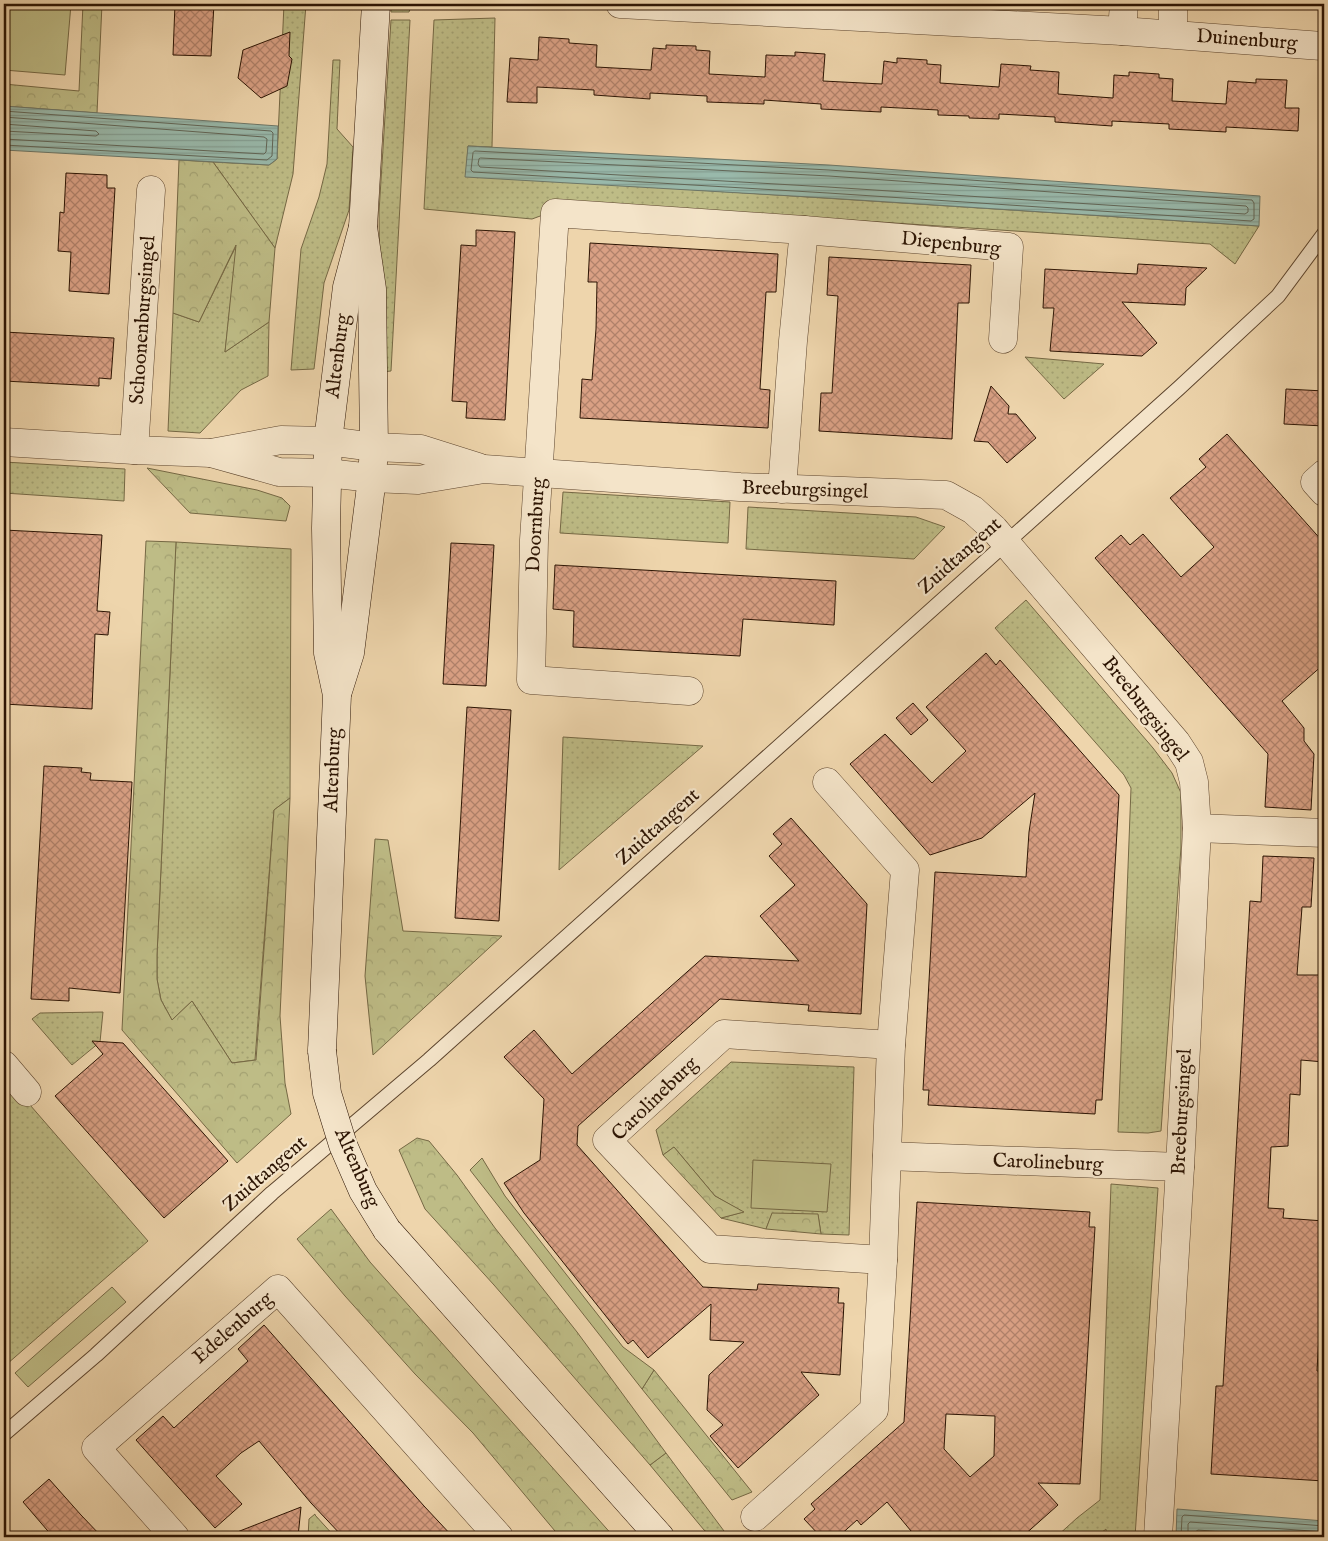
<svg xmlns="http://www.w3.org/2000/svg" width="1328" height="1541" font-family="'IM FELL English',serif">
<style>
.grass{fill:url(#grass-dots);stroke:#756844}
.forest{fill:url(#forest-crowns);stroke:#756844}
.garden{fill:#bebc86;stroke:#756844}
.water{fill:url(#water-rules);stroke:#6d7768}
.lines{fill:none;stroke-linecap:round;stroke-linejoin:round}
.shore{stroke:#626657;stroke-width:1}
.building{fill:url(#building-cross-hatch);stroke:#2c1403;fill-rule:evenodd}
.service-casing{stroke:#5c442d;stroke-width:16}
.minor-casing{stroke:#5c442d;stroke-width:29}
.secondary-casing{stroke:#2c1403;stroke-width:29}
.service{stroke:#f4e4c9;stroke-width:14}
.minor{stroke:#f4e4c9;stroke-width:28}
.secondary{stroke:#f4e4c9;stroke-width:28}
.secondary-bridge-casing{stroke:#2c1403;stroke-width:29;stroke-linecap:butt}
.secondary-bridge{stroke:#f4e4c9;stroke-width:28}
.labels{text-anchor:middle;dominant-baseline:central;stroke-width:4.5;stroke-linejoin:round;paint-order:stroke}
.street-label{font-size:20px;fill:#2c1403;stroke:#f4e4c9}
</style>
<defs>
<pattern id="grass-dots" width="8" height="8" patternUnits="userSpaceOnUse" patternTransform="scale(1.25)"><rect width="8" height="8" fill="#bebc86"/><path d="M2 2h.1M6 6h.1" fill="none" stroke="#a3a172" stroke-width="1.8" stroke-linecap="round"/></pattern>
<pattern id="forest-crowns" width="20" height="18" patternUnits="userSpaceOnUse" patternTransform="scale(1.25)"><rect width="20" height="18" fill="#bebc86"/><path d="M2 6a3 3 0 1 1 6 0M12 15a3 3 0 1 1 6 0" fill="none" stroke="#a3a172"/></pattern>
<pattern id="water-rules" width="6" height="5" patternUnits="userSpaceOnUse" patternTransform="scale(1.25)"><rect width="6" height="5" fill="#99b9ab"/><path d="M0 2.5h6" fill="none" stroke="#849e92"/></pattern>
<pattern id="building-cross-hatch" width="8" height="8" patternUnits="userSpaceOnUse" patternTransform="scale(1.25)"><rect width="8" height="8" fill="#d9a084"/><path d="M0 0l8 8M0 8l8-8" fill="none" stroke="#b0816a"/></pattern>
</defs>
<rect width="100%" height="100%" fill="#eed5ac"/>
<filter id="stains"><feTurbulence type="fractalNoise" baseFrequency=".004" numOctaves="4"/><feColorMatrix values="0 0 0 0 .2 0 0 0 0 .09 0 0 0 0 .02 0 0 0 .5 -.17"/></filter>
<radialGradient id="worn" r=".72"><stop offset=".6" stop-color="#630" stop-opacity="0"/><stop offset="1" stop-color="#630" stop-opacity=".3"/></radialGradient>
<g class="grass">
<polygon points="284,4 306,4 293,174 275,248 213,162 269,165 277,159"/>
<polygon points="391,4 412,4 409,12 391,12"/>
<polygon points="495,18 492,147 468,146 466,175 1259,226 1235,264 1210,244 579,202 532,219 424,209 434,20"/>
<polygon points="391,20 410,20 391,371 381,372 379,212"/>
<polygon points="333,60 340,60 337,129 353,147 349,210 324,283 314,369 291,370 301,249 319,197 327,164"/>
<polygon points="237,244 225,352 269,322 268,376 241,390 200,433 168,431 173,313 199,322"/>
<polygon points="1025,357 1104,364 1064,399"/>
<polygon points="4,462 125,469 124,501 4,493"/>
<polygon points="563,492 730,502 728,543 560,533"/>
<polygon points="748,507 916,517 945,527 914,559 746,549"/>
<polygon points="176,542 291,549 290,798 274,810 255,1060 232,1063 192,1001 172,1020 161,1000 157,979 157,955"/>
<polygon points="1026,600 1153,748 1172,773 1181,793 1181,847 1161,1131 1148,1133 1118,1132 1131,788 1124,775 995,628"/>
<polygon points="563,737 703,746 559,870"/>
<polygon points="103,1012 100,1042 72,1065 32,1019 40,1013"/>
<polygon points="731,1062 854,1067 849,1235 821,1234 818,1215 772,1214 766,1229 721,1218 743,1212 715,1196 674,1147 663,1155 656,1130"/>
<polygon points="4,1075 148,1241 7,1364 4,1361"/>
<polygon points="1111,1184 1158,1188 1135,1537 1106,1537 1106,1529 1096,1537 1056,1537 1077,1518 1100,1500"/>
<polygon points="666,1453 724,1531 723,1537 713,1537 704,1530 650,1465"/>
<polygon points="315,1514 315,1515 335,1537 308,1537 309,1519"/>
</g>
<g class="forest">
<polygon points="83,4 102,4 97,113 4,106 4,84 79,91"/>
<polygon points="179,160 213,162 275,248 269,322 225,352 236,245 199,322 173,313"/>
<polygon points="147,468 257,490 282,498 290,506 286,521 190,513"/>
<polygon points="146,541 176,542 157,955 157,979 161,1000 172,1020 192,1001 232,1063 256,1060 274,810 290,798 280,1016 285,1083 291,1114 237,1163 122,1030"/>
<polygon points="375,839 388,840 403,931 502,936 373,1055 365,976"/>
<polygon points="417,1138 429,1141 457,1175 495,1228 577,1332 666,1453 650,1465 494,1285 425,1209 399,1150"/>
<polygon points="674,1147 715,1196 744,1212 721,1218 663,1155"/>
<polygon points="331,1209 370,1262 614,1537 560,1537 473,1433 415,1374 345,1296 297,1239"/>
<polygon points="772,1213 818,1214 821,1234 766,1229"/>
<polygon points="654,1370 752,1492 732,1500 642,1389"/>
</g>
<g class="garden">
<polygon points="4,4 71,4 65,75 4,70"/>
<polygon points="482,1158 505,1196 623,1347 654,1370 642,1389 470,1170"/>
<polygon points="753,1160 831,1164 827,1212 751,1208"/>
<polygon points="112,1287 126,1302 28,1387 15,1373"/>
</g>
<g class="water">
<polygon points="4,106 278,126 277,159 269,165 4,150"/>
<polygon points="468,146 829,165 1260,196 1259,226 827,198 465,177"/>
<polygon points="1177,1509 1324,1521 1324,1537 1176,1537"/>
</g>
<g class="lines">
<g class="shore">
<polyline points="4,111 271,131 273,133 272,156 267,160 4,145"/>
<polyline points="4,117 264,137 267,139 266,152 264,154 4,139"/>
<polyline points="4,124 96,131 99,134 96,136 4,131"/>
<polygon points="475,151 829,170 1252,200 1254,203 1254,219 1251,221 828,193 473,172 471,170 473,153"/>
<polygon points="481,158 829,176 1246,206 1248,208 1248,212 1245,214 828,187 480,167 478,164 479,159"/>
<polyline points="1181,1537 1182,1517 1184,1515 1324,1526"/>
<polyline points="1188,1537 1188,1524 1190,1522 1324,1532"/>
<polyline points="1195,1537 1195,1532 1198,1530 1289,1537"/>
</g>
</g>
<g class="building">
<polygon points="175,4 214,4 211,56 173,55"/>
<polygon points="290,32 289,56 292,59 287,86 261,98 238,78 243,50"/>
<polygon points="539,37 569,39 569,43 597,45 596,67 651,70 653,48 666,49 666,45 696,46 696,50 710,51 709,74 765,77 766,55 795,56 795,52 825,54 823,81 882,84 884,61 897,63 897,58 927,60 927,64 941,65 940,83 999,87 1001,64 1031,66 1030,70 1059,72 1058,94 1113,98 1114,75 1129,76 1129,72 1159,74 1159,78 1173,79 1172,101 1226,104 1228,81 1256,83 1256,79 1287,80 1285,108 1299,108 1298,131 1226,127 1226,132 1189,130 1169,129 1169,124 1112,121 1112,126 1055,122 1055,117 999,114 999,119 969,118 969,116 938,115 938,110 881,107 881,112 821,109 821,104 764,100 764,104 707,102 707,96 650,93 650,99 594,95 594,90 537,87 537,103 507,102 510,58 538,60"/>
<polygon points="66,173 107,175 107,188 115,188 109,294 69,291 71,252 58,251 60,212 64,213"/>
<polygon points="476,230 515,232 505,420 466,418 467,402 452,401 461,245 476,246"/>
<polygon points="590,243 778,254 776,292 766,292 763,341 760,389 770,390 768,428 580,418 582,379 592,380 596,329 597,282 588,282"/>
<polygon points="829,257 971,265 969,303 958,303 952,439 819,431 821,393 832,393 838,296 827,295"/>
<polygon points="1138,264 1207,268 1186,288 1185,305 1122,302 1157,343 1142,356 1050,351 1054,308 1043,308 1045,269 1137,274"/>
<polygon points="4,332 114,338 111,379 99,378 99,386 4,381"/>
<polygon points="991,386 1009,406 1008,414 1016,414 1036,438 1007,463 988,442 974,441"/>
<polygon points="1286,389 1324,391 1324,426 1284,424"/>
<polygon points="1227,434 1324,543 1324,664 1282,701 1304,728 1304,741 1314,754 1311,810 1265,807 1268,754 1095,558 1121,535 1130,545 1143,534 1181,577 1214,547 1170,498 1206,467 1199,459"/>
<polygon points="4,530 102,535 97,611 110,612 108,635 95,634 92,709 4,704"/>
<polygon points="451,543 494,545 486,686 443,684"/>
<polygon points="555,565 836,581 834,625 743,619 740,656 573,647 574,611 553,609"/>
<polygon points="986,653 996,665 1000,660 1119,795 1102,1100 1096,1100 1095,1114 928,1105 929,1090 923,1090 935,872 1026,877 1029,832 1035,793 982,838 930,855 850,764 885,734 932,783 966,751 926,707"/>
<polygon points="913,703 928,720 911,735 896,718"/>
<polygon points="467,707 511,710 499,921 455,918"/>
<polygon points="44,766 82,768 81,772 91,773 90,780 132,782 120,993 69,988 69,1001 31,999"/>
<polygon points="791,818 867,904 861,1014 808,1011 809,1005 720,999 578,1126 577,1145 703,1287 757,1290 758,1284 839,1288 838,1303 844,1303 840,1375 801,1372 819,1395 738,1468 710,1436 723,1425 707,1410 709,1375 744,1342 710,1340 711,1304 648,1358 633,1340 628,1344 524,1213 504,1183 540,1160 544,1099 504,1057 534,1030 572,1074 705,956 799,961 760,916 795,885 769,856 782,844 773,834"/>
<polygon points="1263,856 1314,858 1311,907 1302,907 1297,975 1324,975 1324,1062 1301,1060 1300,1095 1290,1094 1288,1146 1271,1147 1268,1208 1284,1209 1283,1218 1324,1221 1324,1247 1317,1371 1320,1371 1319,1429 1324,1429 1324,1481 1211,1474 1216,1386 1223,1386 1250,901 1261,902"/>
<polygon points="92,1041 123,1043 228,1161 164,1218 55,1096 103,1054"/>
<path d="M917,1202L1090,1212L1089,1227H1095L1080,1484L1038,1483L1058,1505L1022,1537H916L887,1502L861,1525L857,1520L838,1537H821L804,1519L815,1509L811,1504L904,1422ZM946,1414L995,1416L994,1456L970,1477L944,1449Z"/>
<polygon points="264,1325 424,1506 453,1537 343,1537 311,1503 259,1441 241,1453 216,1476 242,1504 215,1528 152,1458 136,1440 163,1416 174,1428 248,1361 238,1349"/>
<polygon points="49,1479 81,1515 102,1537 53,1537 23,1502"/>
<polygon points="301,1507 298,1537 228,1537 227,1536"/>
</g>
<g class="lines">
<g class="service-casing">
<polyline id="service" points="4,1434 96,1355 272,1193 429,1060 1179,388 1278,296 1324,234"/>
</g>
<g class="minor-casing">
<g id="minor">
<polyline points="620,4 1122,31 1322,46"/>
<polyline points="1122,31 1124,4"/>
<polyline points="1173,34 1173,4"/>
<polyline points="4,442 134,450 211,453 281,440 328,441 374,447 421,449 478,467"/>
<polyline points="134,450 151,190"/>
<polyline points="211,453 279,472 327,473 372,478 418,480 484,469 740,487 946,495 973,510 994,529 1176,742 1189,762 1194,782 1197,828 1180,1167 1158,1537"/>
<polyline points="1324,474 1315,482 1324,492"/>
<polyline points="782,489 793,341 804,230"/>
<polyline points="689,691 531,680 534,540 555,213 804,230 1009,247 1003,339"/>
<polyline points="1197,828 1324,833"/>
<polyline points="4,1065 27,1092"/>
<polyline points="887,1156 1180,1167"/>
<polyline points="883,1260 710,1249 607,1140 724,1034 891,1045"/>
<polyline points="755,1517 874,1410 883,1260 891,1045 905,870 827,782"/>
<polyline points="175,1537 96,1448 278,1289 499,1537"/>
</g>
</g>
<g class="secondary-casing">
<g id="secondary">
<polyline points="338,691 350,653 372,478 374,447 372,289 363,227 376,4"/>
<polyline points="322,1051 337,695 328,653 326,528 328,441 347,287 363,227"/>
<polyline points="387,1230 660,1537"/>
</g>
</g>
<use href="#service" class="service"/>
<use href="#minor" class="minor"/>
<use href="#secondary" class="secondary"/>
<g class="secondary-bridge-casing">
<polyline id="secondary-bridge" points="322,1051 327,1093 343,1145 363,1191 387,1230"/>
</g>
<use href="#secondary-bridge" class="secondary-bridge"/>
</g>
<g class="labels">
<g class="street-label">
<text transform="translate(1247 40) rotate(4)">Duinenburg</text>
<text transform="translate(951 244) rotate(6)">Diepenburg</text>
<text transform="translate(143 320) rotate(-86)">Schoonenburgsingel</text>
<text transform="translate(338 356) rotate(-83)">Altenburg</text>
<text transform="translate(805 490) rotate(2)">Breeburgsingel</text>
<text transform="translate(536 525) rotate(-87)">Doornburg</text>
<text transform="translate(960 556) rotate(-42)">Zuidtangent</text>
<text transform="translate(1145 709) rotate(52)">Breeburgsingel</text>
<text transform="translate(333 770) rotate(-88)">Altenburg</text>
<text transform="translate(658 827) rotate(-42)">Zuidtangent</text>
<text transform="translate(655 1099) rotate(-44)">Carolineburg</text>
<text transform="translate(1182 1112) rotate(-87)">Breeburgsingel</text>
<text transform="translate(1048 1163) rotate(2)">Carolineburg</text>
<text transform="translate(357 1168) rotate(66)">Altenburg</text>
<text transform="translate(265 1174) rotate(-41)">Zuidtangent</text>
<text transform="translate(233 1328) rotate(-41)">Edelenburg</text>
</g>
</g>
<rect width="1328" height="1541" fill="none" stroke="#eed5ac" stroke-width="20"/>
<rect x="5" y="5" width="1318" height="1531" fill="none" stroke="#2c1403" stroke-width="2.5"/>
<rect x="10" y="10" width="1308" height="1521" fill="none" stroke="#2c1403"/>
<rect width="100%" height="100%" filter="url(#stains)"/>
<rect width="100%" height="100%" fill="url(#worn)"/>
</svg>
